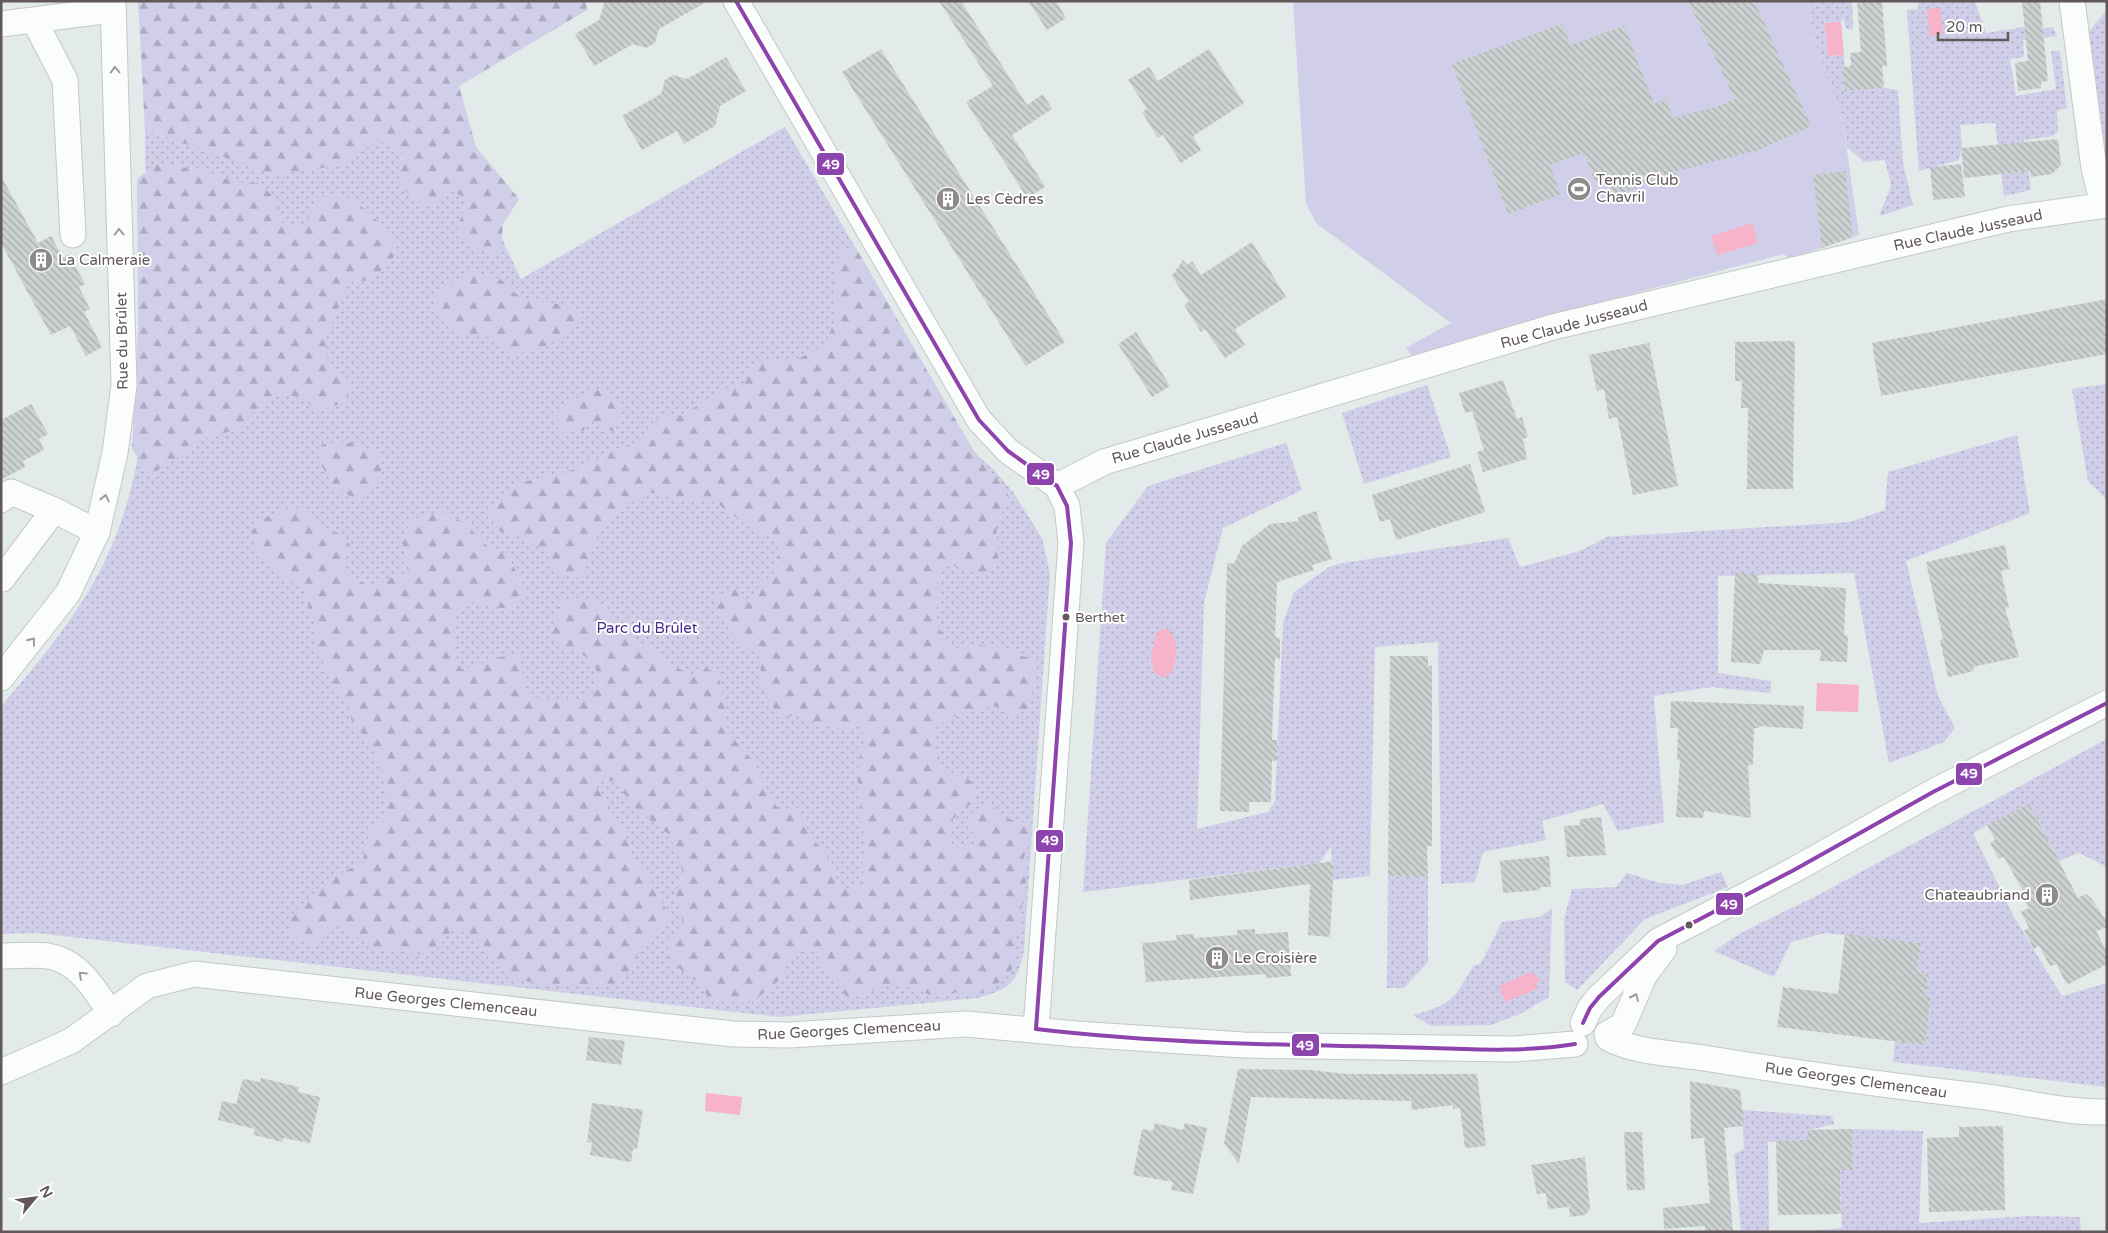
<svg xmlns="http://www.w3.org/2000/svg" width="2108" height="1233" font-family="'Varela Round',sans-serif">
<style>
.green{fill:url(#green-dots)}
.forest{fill:url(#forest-firs)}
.pitch{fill:#d1cee9}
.water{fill:#f6b3ca}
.building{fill:url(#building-back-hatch)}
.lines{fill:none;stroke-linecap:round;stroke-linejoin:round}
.minor-casing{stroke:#c6c7c7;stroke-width:27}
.minor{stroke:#fbfcfc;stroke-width:25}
.bus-1-casing{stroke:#fff;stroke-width:8}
.bus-1{stroke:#8e44ad;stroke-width:4}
.oneway{stroke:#9f9a9b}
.bus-dot{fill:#62585a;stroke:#fff;stroke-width:2}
.labels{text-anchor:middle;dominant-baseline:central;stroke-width:4;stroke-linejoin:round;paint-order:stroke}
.bus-label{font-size:14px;fill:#62585a;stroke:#fff;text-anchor:start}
.poi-label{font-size:15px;fill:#62585a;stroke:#fff;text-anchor:start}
.street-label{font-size:15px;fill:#62585a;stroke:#fff}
.park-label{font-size:15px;fill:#482e8b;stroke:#fff}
.line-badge{stroke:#fff;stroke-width:2}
.badge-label{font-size:14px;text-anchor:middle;font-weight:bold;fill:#fff}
</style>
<defs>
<pattern id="green-dots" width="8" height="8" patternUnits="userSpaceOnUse" patternTransform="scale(1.25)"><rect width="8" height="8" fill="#d1cee9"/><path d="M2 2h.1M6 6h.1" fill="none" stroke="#adaac0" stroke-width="1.8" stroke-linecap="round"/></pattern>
<pattern id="forest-firs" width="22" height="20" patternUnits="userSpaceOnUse" patternTransform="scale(1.25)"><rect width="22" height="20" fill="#d1cee9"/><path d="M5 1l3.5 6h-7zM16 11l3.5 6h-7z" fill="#adaac0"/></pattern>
<pattern id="building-back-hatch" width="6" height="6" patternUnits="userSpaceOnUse" patternTransform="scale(1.25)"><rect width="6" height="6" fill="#ccd1d1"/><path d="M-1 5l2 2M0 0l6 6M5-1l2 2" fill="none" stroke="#a9acad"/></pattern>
</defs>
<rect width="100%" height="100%" fill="#e2eaea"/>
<g class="green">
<polygon points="1811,1 1852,1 1853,30 1846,28 1843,18 1841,22 1825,23 1828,56 1844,55 1845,91 1884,88 1898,90 1903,163 1913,205 1879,216 1891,186 1885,160 1864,162 1847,147 1843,123 1810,26"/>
<polygon points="1918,1 1975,2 1986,33 2024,27 2026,32 2053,27 2057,36 2023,40 2024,57 2010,59 2016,96 2056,89 2051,51 2060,51 2067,108 2057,111 2058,131 2053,136 2024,140 2031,190 2004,196 1995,123 1960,125 1962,145 1959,160 1919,171 1907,10 1918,9"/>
<polygon points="2104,13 2107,13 2107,169 2087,34"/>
<path d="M402,28L521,279L785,127L975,453L993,469L1013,492L1042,538L1050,573L1024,950C1017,984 1010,989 977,998L780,1017L36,933L1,934V706C40,661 76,618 103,565C148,473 148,385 147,285C146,233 145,182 145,130Z"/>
<polygon points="2107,384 2107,500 2088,481 2072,389"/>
<polygon points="1427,385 1451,457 1364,484 1342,413"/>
<polygon points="2017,435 2030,513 1906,561 1938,696 1955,728 1944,742 1889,763 1854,573 1718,576 1718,673 1771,681 1771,693 1711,687 1654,696 1664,822 1618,831 1603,804 1542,821 1546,840 1483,852 1475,882 1441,884 1438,642 1375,647 1370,876 1333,880 1331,847 1319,863 1083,892 1106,543 1148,486 1286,443 1302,490 1223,528 1204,602 1197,829 1268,812 1275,801 1283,623 1294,592 1329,567 1343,563 1508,538 1520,567 1580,551 1607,537 1850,522 1885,510 1888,472"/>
<polygon points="2107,739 2107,867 2079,853 2059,861 2029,804 1973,833 2014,917 2062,996 2107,983 2107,1087 1893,1062 1895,1041 1925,1045 1931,997 1925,996 1928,974 1917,972 1921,943 1825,933 1791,942 1774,977 1714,951 1741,933 1820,894"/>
<polygon points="1721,872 1728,887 1645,919 1577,990 1565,982 1564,919 1572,889 1616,887 1627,873 1660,883 1683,885"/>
<polygon points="1388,876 1428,877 1428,962 1404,988 1387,988"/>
<path d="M1552,908L1549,997L1520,1014L1491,1025L1431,1026L1413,1015C1451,1005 1454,1000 1473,966L1481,963L1502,922L1540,917Z"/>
<polygon points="1742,1110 1832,1116 1834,1124 1808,1130 1808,1141 1768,1142 1769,1232 1741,1232 1734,1154 1744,1149"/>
<polygon points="1852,1129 1923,1131 1919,1223 2030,1216 2080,1217 2081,1232 1796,1232 1842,1228 1840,1170 1853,1170"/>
</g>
<g class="forest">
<polygon points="138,1 586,1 587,10 459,86 476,147 519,199 503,224 501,247 493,255 463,242 458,225 468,199 449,190 435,208 417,202 398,184 403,153 377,140 345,165 273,174 145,130"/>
<polygon points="159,163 207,172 237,183 260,183 278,202 282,223 307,225 318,196 352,198 378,221 399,251 372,280 349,282 325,341 329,370 351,380 346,402 320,410 297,397 282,394 261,404 237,430 210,436 150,475 132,449 138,328 137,179"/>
<path d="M856,248L975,453L1007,491L1009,502L996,521L998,556L992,569L979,574L945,563L938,582L937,626L954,650C987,640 1004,648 1034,661V682L1030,707L1016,716L1001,706C976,708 953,713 933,730L937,751L944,772L963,774L976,787V801L963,809L953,819L951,848L974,844L970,814L987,804L1009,819L1026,823L1032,834L1024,857L1026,881L1012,969L1002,981L979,994L949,992L931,995L897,983L847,998L812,949L789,955L782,978L751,1003L711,1002L700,984L669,961L667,939L684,927L675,892L684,880L678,853L668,834L635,808L614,780L595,784L622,828L633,855L647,873L670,917C653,933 634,950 632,973L609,987L563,986L510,979C492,955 484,938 454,928L438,947L421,954L373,948L351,933L330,924L313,947L293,936L288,921C311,894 329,877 362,863L369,834L390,813L384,778L370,744L352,722L348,703L331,679L318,653L314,641L317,634L304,591L272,568L255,548L251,532C263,517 286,500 305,512C309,515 312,521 317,523C332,532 341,530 351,547L343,556L344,574L369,586L408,572L403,545L408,525L422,515L441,512L465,523L489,548L507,554L529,596L508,609L474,603L454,610L453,645L461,669L479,665L492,658L520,655L524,687L539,700L554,698L574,701L592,694L598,683L595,665L576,649L565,654L551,631L561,602L582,597L608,607L618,625L637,641L657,651L664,661L691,675L702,666L718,674L724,698L726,724L732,737L755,763L767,792L777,807L798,812L807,821L808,837C829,850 833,868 840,890L857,886L863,880L862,866L864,846L857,770L864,739L860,724L847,730L819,724L799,716L779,717L760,685L761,657L740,643L718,614L716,595L736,589L750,604L760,584L777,571L779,540L754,531L710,498L688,502L651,492L620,509L600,528L581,578L557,574L546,552L521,537L496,530L490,514L511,485L569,471L635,442L657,419L685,414L720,390L744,383L756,366L767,359L791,362L825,346L836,316L833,292L840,249Z"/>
<path d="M471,271L500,279L521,298L564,305L582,319C562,345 539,348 508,356C489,335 486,332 457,335L443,322L432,300L443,288Z"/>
<polygon points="603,390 623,404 614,432 591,420 583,431 560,433 552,413 590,391"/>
<polygon points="336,442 355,443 377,453 384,469 362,501 336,490 319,461 321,445"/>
</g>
<polygon class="pitch" points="1293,1 1811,1 1810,26 1843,123 1859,235 1789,259 1784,254 1563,312 1416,361 1406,348 1451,323 1316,223 1306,204"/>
<g class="water">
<polygon points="1940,8 1943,34 1930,36 1927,9"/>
<polygon points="1841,22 1844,55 1828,56 1825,23"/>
<polygon points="1752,223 1758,243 1717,255 1711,236"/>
<path d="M1164,629L1169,630C1179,642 1177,659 1172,672L1163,678L1154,672L1151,658L1156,633Z"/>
<polygon points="1817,683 1859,685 1858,712 1816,711"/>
<polygon points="1531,972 1540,979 1536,985 1538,988 1505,1002 1499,986"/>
<polygon points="706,1093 742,1097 740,1115 705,1111"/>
</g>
<g class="building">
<polygon points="605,1 708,1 659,29 655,43 646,48 633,44 594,66 575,34 599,20"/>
<polygon points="939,1 961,1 1027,105 1043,94 1052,109 1012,135 1045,187 1027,198 966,102 993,86"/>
<polygon points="1028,1 1056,1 1066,18 1047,30"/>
<polygon points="1688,1 1754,1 1811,126 1759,150 1677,171 1679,175 1662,181 1660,178 1613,197 1606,178 1595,182 1584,153 1550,165 1561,194 1508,214 1452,64 1562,24 1571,45 1624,26 1654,104 1666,99 1673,118 1715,107 1735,99"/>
<polygon points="1857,1 1882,1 1887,66 1882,66 1884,88 1845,91 1843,67 1851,66 1850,53 1861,52"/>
<polygon points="2022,1 2040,1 2048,81 2041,82 2041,88 2018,91 2015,63 2028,61"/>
<polygon points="881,49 1065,342 1026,366 842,72"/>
<polygon points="1209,49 1244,103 1193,136 1201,150 1181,163 1163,135 1158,138 1142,112 1147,109 1128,80 1149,67 1158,81"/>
<polygon points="726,57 746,91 720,106 715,126 684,144 677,131 642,150 622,116 661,94 665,80 673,75 687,79"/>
<polygon points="2058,139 2061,165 2052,174 2031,177 2030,171 1964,178 1961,148"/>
<polygon points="1961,164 1965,197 1933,200 1930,167"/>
<polygon points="1845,171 1853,237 1822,248 1813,175"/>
<polygon points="1,176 38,243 51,236 63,258 69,254 85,284 79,287 90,309 84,312 102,347 86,356 70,326 51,335 1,243"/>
<polygon points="1252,242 1286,297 1235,329 1245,345 1225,358 1205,329 1201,332 1184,305 1189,302 1172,276 1183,260 1187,265 1192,261 1201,275"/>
<polygon points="2107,299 2107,354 1881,396 1872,343"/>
<polygon points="1136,332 1170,386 1152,397 1118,344"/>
<polygon points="1795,341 1793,489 1747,489 1748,408 1741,408 1742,381 1735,381 1735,342"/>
<polygon points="1649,343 1678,486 1633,495 1617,417 1609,419 1604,389 1597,391 1589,355"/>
<polygon points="1503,380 1517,419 1522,417 1528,437 1523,439 1527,459 1483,472 1477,452 1484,450 1472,411 1465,413 1459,393"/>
<polygon points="31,404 48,434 39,439 44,450 23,461 25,467 1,480 1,420"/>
<polygon points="1470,464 1485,512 1396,540 1390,519 1380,522 1372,495"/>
<polygon points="1316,511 1332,559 1312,565 1314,570 1277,582 1275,637 1280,638 1280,659 1275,658 1272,740 1277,740 1277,761 1272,761 1271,802 1249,802 1249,812 1220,811 1227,563 1234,564 1242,546 1270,524 1299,521 1298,517"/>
<polygon points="2005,545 2009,569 2001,571 2009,607 2005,608 2019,657 1973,667 1974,671 1948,677 1940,640 1943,639 1926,562"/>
<polygon points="1735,573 1759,574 1758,583 1846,588 1844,635 1848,636 1847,662 1820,661 1821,650 1764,650 1760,664 1731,662"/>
<polygon points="1390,656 1428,656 1428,666 1432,666 1432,846 1427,846 1428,877 1388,876"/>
<polygon points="1671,701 1804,706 1803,729 1759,726 1759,728 1754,728 1753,765 1748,765 1751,818 1704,811 1703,818 1676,817 1680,760 1677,760 1678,728 1670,728"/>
<polygon points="2029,804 2078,898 2086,894 2091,898 2107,922 2107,927 2096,931 2107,952 2107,964 2067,985 2056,964 2050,966 2039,946 2034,949 2024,931 2029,928 2021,912 2029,908 2024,900 2027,898 2004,857 1999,859 1990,843 1995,840 1987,825"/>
<polygon points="1601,817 1606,855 1567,857 1564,826 1580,825 1580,819"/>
<polygon points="1549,856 1551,887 1540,887 1540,890 1503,893 1500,861"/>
<polygon points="1334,861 1330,937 1308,935 1310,884 1190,900 1189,880"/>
<polygon points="1255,929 1255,934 1288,932 1291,976 1266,978 1266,974 1146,982 1142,943 1177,940 1176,935 1194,934 1194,938 1237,935 1237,930"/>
<polygon points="1845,934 1921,943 1917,972 1928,974 1925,996 1931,997 1925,1045 1777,1027 1783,987 1838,994"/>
<polygon points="589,1037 625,1041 621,1065 586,1060"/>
<polygon points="1238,1069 1310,1070 1347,1074 1477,1074 1486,1146 1465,1148 1460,1108 1453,1109 1453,1105 1412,1110 1411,1101 1251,1097 1239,1164 1224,1143"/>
<polygon points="261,1078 299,1087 298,1092 320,1097 310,1143 283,1138 282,1142 254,1135 255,1129 218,1120 222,1101 236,1104 243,1079 260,1082"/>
<polygon points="1690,1081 1740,1090 1744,1126 1724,1128 1733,1232 1705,1232 1705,1226 1664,1229 1663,1208 1710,1203 1704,1138 1691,1139"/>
<polygon points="592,1103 643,1110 637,1149 633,1149 631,1162 590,1155 592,1143 587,1142"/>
<polygon points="1155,1123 1183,1130 1185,1123 1207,1128 1193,1194 1171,1190 1173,1182 1133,1175 1142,1129 1153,1131"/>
<polygon points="2003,1126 2005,1210 1929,1212 1927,1138 1959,1137 1959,1127"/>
<polygon points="1852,1129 1853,1170 1840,1170 1841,1214 1778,1215 1776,1141 1808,1140 1808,1130"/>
<polygon points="1624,1132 1642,1132 1645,1190 1627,1190"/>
<polygon points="1585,1157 1590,1209 1585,1215 1570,1217 1569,1207 1548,1209 1546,1193 1537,1194 1531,1165"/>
</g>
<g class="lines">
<g class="minor-casing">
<g id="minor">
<polyline points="736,1 979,420 1008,451 1057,486 1067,506 1071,543 1036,1029"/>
<polyline points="2072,1 2094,168 2103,205"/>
<polyline points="34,20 65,80 73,235"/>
<polyline points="1,24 112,10"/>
<polyline points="1057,486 1104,462 1553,327 2008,219 2107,205"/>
<polyline points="1,500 11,492 54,510"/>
<polyline points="2,579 54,510 97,532"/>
<polyline points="1,678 68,593 97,532 115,453 124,385 113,1"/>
<path d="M1,956C16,956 33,954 48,956C79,961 95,990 111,1014"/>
<polyline points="1583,1023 1590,1008 1599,997 1658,941 1794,870 1933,792 2107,703"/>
<polyline points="1607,1034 1623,1025 1644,976 1664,949"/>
<path d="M1608,1038C1636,1053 1672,1053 1704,1058C1795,1073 1886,1085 1979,1096C2021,1101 2064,1113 2107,1112"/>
<polyline points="1,1072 71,1041 147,986 194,974 733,1034 790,1035 966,1024 1076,1034 1243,1045 1513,1049 1575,1044"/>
</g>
</g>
<use href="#minor" class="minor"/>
<g class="bus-1-casing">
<g id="bus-1">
<polyline points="736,1 979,420 1008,451 1057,486 1067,506 1071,543 1036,1029"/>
<polyline points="1583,1023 1590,1008 1599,997 1658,941 1794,870 1933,792 2107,703"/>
<path d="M1036,1029C1155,1043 1274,1045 1394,1047C1455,1048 1515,1054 1575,1044"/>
</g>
</g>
<use href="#bus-1" class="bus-1"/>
</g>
<defs><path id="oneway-chevron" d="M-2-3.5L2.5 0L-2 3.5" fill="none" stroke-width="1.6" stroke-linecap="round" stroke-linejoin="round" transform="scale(1.25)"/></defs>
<g class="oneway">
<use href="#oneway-chevron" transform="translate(115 70) rotate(-92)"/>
<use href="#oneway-chevron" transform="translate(119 232) rotate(-92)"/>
<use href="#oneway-chevron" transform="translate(105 498) rotate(-78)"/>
<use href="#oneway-chevron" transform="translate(32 641) rotate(-52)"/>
<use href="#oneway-chevron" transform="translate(82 975) rotate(-137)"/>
<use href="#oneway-chevron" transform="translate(1635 997) rotate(-66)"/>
</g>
<defs>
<g id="stadium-disc" transform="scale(1.25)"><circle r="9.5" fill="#8f8b8c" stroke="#fff"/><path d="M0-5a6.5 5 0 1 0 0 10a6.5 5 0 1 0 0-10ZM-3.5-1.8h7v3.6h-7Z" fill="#fff"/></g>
<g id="building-disc" transform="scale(1.25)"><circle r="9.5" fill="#8f8b8c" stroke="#fff"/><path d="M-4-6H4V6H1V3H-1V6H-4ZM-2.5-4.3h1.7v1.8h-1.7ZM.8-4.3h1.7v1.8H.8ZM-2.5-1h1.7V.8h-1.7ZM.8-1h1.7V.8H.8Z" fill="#fff"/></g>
</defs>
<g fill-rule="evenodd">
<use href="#stadium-disc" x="1579" y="189"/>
<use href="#building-disc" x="948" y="199"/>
<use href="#building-disc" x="41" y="260"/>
<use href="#building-disc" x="2047" y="895"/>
<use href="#building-disc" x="1217" y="958"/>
</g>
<g class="bus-dot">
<circle cx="1066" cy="617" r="4.5"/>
<circle cx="1689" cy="925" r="4.5"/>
</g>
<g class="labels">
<g class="bus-label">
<text x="1075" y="617">Berthet</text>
</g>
<g class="poi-label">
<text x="1596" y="180">Tennis Club<tspan x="1596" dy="17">Chavril</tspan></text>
<text x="966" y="199">Les Cèdres</text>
<text x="58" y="260">La Calmeraie</text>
<text x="2030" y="895" text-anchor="end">Chateaubriand</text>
<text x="1234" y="958">Le Croisière</text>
</g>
<g class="street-label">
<text transform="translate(1968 230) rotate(-12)">Rue Claude Jusseaud</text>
<text transform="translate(1574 324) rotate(-15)">Rue Claude Jusseaud</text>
<text transform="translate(122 341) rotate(-91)">Rue du Brûlet</text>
<text transform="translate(1185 438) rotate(-16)">Rue Claude Jusseaud</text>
<text transform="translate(446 1002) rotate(6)">Rue Georges Clemenceau</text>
<text transform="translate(849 1030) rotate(-3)">Rue Georges Clemenceau</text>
<text transform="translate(1856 1080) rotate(8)">Rue Georges Clemenceau</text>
</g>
<g class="park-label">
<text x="647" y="628">Parc du Brûlet</text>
</g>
</g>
<g class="line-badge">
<rect x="816" y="152" width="29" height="24" rx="5" fill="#8e44ad"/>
<rect x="1026" y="462" width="29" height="24" rx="5" fill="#8e44ad"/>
<rect x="1955" y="762" width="28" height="24" rx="5" fill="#8e44ad"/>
<rect x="1035" y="829" width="29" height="24" rx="5" fill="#8e44ad"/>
<rect x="1715" y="892" width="29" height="24" rx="5" fill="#8e44ad"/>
<rect x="1291" y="1033" width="29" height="24" rx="5" fill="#8e44ad"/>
</g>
<g class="badge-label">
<text x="831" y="169">49</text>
<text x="1041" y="479">49</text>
<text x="1969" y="778">49</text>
<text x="1050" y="845">49</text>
<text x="1729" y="909">49</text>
<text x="1305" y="1050">49</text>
</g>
<rect width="2108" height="1233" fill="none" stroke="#62585a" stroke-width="5"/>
<g transform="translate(35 1198) rotate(61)" stroke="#ffffff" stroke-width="4" paint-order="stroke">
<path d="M0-4L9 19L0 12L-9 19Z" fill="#62585a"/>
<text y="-8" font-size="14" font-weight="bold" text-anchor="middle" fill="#62585a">N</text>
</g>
<path d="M1938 32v8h70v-8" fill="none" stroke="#62585a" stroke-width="2.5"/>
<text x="1946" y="32" font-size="15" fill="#62585a" stroke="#ffffff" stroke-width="4" paint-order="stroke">20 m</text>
</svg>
